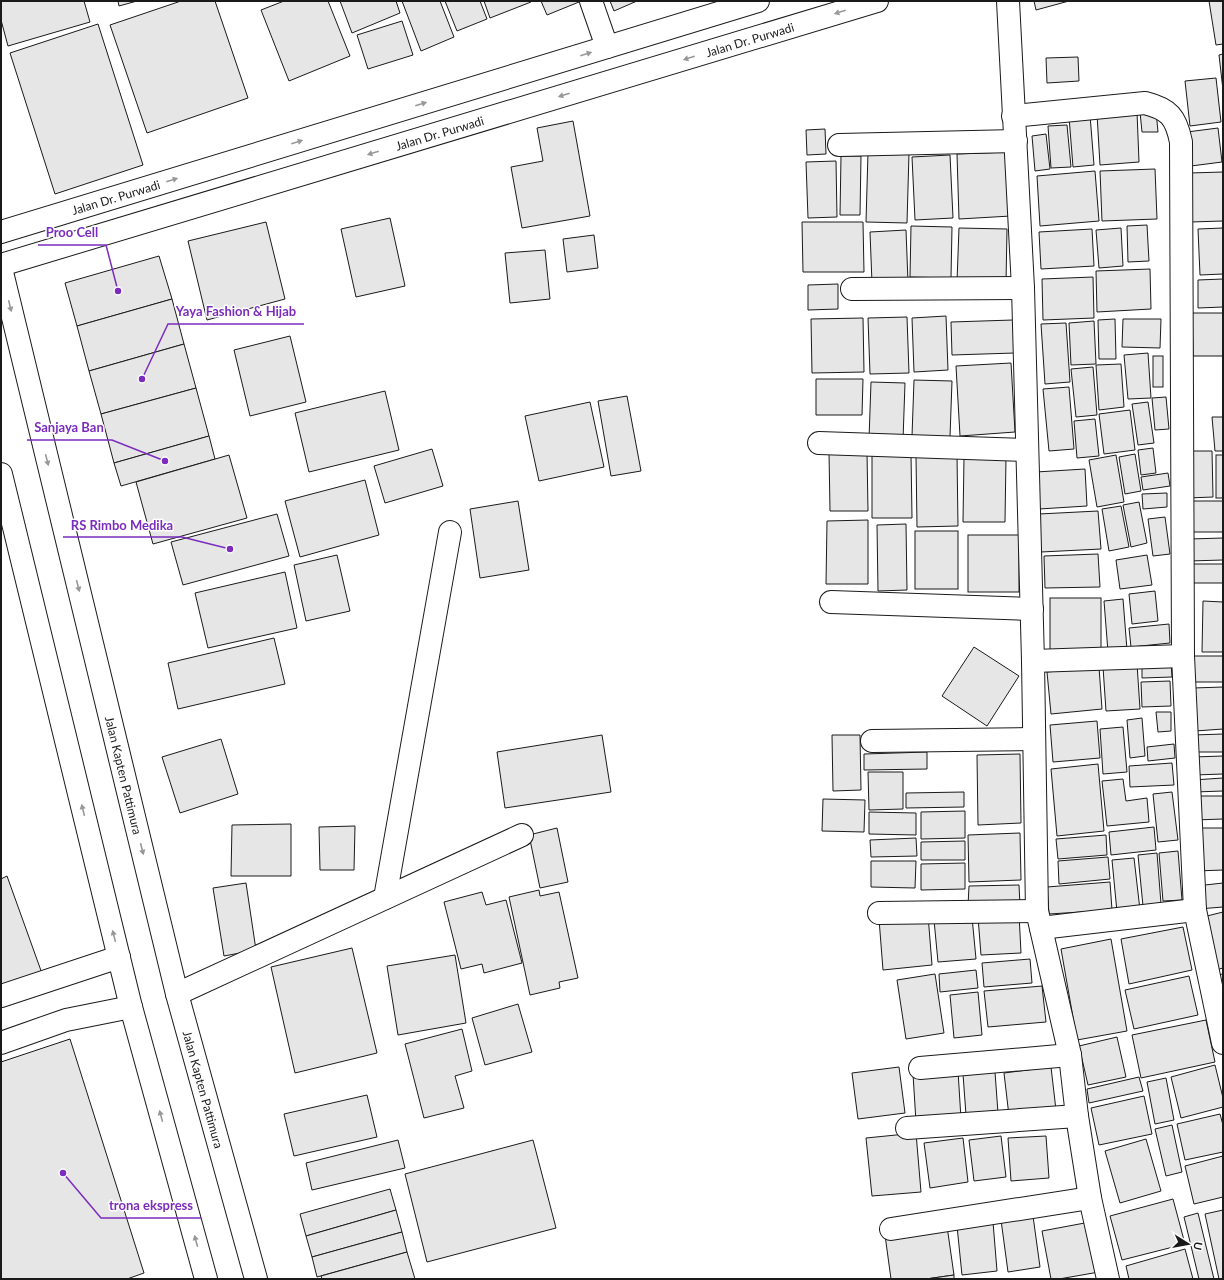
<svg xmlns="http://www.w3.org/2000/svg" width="1224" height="1280" font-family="Lato,sans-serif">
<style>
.building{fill:#e6e6e6;stroke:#1a1a1a}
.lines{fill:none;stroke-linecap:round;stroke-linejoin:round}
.minor-casing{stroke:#1a1a1a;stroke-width:24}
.major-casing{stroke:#1a1a1a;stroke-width:24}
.minor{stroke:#fff;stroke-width:22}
.major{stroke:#fff;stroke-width:22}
.oneway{fill:#989898}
.labels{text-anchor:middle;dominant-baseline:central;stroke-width:3;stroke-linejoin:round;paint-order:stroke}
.street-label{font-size:12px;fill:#1a1a1a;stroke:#fff}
.leader{fill:none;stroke:#7b2cbf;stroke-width:1.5}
.callout-dot{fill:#7b2cbf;stroke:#fff;stroke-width:1.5}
.callout-label{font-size:13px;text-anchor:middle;font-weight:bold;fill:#7b2cbf;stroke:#fff;stroke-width:3;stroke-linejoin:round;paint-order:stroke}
</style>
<rect width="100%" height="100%" fill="#fff"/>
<g class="building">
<polygon points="1,1 84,1 90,22 8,46 1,20"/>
<polygon points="118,1 137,1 119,6"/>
<polygon points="181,1 215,1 248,98 147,133 110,25"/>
<polygon points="284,1 328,1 350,56 289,81 261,10"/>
<polygon points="340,1 396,1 400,13 352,33"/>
<polygon points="402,1 440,1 454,37 421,51"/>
<polygon points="445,1 480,1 487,19 457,31"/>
<polygon points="484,1 530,1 531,2 490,18"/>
<polygon points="541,1 578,1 579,2 547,15"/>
<polygon points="610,1 637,1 614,11"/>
<polygon points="1034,1 1069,1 1036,10"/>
<polygon points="1209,1 1223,1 1223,44 1216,45"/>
<polygon points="402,21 413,55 368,69 357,35"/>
<polygon points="98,24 143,165 55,194 10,53"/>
<polygon points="1223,54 1223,90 1219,55"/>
<polygon points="1078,57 1079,81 1047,83 1046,58"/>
<polygon points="1216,78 1221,122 1190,126 1185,81"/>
<polygon points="1156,111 1158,132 1142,132 1140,112"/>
<polygon points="1137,112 1139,162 1100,165 1097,114"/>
<polygon points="1090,115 1094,165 1073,167 1069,117"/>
<polygon points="573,121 590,216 522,228 511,167 543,161 537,128"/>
<polygon points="1067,125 1071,167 1051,168 1048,126"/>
<polygon points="1218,128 1222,162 1191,166 1187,132"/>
<polygon points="825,129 826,154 807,155 806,130"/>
<polygon points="1046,134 1050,169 1035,171 1032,136"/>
<polygon points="868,152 909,153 907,223 866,222"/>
<polygon points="1008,152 1011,216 959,219 957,154"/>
<polygon points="950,155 953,218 915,220 912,157"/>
<polygon points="841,156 861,156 860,215 840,215"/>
<polygon points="836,161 837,217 808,218 806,162"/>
<polygon points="1155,169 1157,219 1102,221 1100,171"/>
<polygon points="1095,171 1099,221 1040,226 1037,176"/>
<polygon points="1223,172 1223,221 1190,222 1189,173"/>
<polygon points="390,218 405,286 356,297 341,229"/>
<polygon points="266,222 285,299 207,320 188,241"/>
<polygon points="802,222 863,222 864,272 803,272"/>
<polygon points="1147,225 1149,261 1128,262 1127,226"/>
<polygon points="911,226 952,227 951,278 910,277"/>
<polygon points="959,228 1007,229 1006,283 957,282"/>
<polygon points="1121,228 1123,266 1099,268 1096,230"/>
<polygon points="1223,228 1223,274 1200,275 1198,229"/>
<polygon points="1092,229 1094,266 1041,269 1039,232"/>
<polygon points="906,230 908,282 872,283 870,232"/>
<polygon points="594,235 598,268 567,272 563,239"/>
<polygon points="545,250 550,299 510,303 505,253"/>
<polygon points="159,256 172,299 77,326 65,283"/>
<polygon points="1150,269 1151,309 1097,312 1096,271"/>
<polygon points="1093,277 1094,318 1043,320 1042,279"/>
<polygon points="1223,279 1223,307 1198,308 1198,280"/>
<polygon points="838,284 838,309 808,310 808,285"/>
<polygon points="172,299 184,344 89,371 77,326"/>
<polygon points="1192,313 1223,313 1223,356 1193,356"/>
<polygon points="946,316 948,370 914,372 912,318"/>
<polygon points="907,317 909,373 870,374 868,318"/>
<polygon points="863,318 864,372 812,373 811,319"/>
<polygon points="1115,319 1116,359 1099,359 1098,320"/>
<polygon points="1123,319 1161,319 1160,348 1122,347"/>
<polygon points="1013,320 1015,353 952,355 951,322"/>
<polygon points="1094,321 1096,364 1071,365 1069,323"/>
<polygon points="1066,323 1070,382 1045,384 1041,324"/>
<polygon points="290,336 306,402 250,416 234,350"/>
<polygon points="184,344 196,388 101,414 89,371"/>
<polygon points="1148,353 1151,398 1128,399 1124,355"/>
<rect x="1153" y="356" width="10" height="31"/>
<polygon points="1011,363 1015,432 960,436 956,366"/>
<polygon points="1121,364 1124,407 1099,410 1096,365"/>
<polygon points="1093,367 1097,415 1076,417 1071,369"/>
<polygon points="816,379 863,379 862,415 816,415"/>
<polygon points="914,380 952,381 950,437 912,436"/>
<polygon points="871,382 905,383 903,440 869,439"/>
<polygon points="1069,387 1074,449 1049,451 1043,389"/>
<polygon points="196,388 209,436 114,463 101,414"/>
<polygon points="385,391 399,450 309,472 295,413"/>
<polygon points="627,396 641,471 611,476 598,401"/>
<polygon points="1166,397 1169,429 1155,430 1152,398"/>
<polygon points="590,402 604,467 539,481 525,416"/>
<polygon points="1148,402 1154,443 1138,445 1132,404"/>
<polygon points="1130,410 1135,450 1104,454 1099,414"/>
<polygon points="1212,417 1223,417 1223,451 1215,451"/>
<polygon points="1095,419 1099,456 1077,458 1074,421"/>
<polygon points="209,436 215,459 121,486 114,463"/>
<polygon points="1153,448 1156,473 1141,475 1138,450"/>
<polygon points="432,449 443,486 385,503 374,466"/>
<polygon points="1185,451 1212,451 1213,497 1187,498"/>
<polygon points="829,452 867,452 868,511 830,511"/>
<polygon points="872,454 911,454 912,518 872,518"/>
<polygon points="1135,454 1141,491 1125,494 1119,457"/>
<polygon points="229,455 247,518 153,544 136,482"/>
<polygon points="957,455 958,526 917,527 916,456"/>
<polygon points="1116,455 1124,502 1097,507 1089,460"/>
<rect x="1216" y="455" width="7" height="43"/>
<polygon points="964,457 1006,457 1005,522 963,522"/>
<polygon points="1085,469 1087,506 1039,509 1036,472"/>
<polygon points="1168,473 1170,486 1143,490 1141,477"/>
<polygon points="365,480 379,535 300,557 285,501"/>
<polygon points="1167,493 1167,507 1143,509 1142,494"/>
<polygon points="518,501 529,570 480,578 470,509"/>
<rect x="1188" y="501" width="35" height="31"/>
<polygon points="1139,502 1147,543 1131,547 1123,505"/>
<polygon points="1121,506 1129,547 1109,551 1102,509"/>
<polygon points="1098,511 1101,549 1041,552 1039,514"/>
<polygon points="277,514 289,556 183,585 171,542"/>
<polygon points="1165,517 1170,554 1153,556 1148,519"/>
<polygon points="868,520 868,584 826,584 827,521"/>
<polygon points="906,524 907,590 878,591 877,525"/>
<rect x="915" y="531" width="43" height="58"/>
<rect x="968" y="535" width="51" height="57"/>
<polygon points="1223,538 1223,560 1189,561 1189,539"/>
<polygon points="1098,554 1100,587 1045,588 1044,556"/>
<polygon points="337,555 350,611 306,621 294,565"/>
<polygon points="1147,555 1152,585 1120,589 1116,560"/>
<rect x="1191" y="564" width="32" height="19"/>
<polygon points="285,572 297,628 208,648 195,593"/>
<polygon points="1155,591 1158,621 1132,624 1129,594"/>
<rect x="1050" y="598" width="51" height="57"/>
<polygon points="1123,599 1127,650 1108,652 1104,601"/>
<polygon points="1203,601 1223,602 1223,652 1202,652"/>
<polygon points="1169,624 1170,643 1131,647 1129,628"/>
<polygon points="274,638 285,684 178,709 168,663"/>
<polygon points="974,647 1019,676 987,726 942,696"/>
<rect x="1192" y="656" width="31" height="26"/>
<polygon points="1171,663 1172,677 1142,678 1142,665"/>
<polygon points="1137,664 1140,709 1106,711 1103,667"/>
<polygon points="1099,667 1102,709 1051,714 1047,672"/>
<polygon points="1170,681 1171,706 1142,707 1141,682"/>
<polygon points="1223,687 1223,729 1195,731 1193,688"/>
<polygon points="1156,712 1171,712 1171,731 1158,732"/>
<polygon points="1142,718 1145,756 1130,758 1127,720"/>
<polygon points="1097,721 1100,758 1053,762 1050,725"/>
<polygon points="1123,727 1127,772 1103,774 1100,729"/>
<polygon points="1223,734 1223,752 1194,752 1193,735"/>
<polygon points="602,735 611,792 505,808 497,752"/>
<polygon points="832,735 860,735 861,790 833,791"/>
<polygon points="221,739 238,794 180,813 162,757"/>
<polygon points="1174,744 1175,758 1148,761 1147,747"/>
<polygon points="927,752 927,769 864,770 864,754"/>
<polygon points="1020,754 1021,823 978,825 977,755"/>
<polygon points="1223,756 1223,774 1194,775 1193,757"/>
<polygon points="1172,763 1174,785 1130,787 1129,766"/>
<polygon points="1098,764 1104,831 1057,836 1051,769"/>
<polygon points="868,772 903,772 903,809 869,810"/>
<polygon points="1223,778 1223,791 1194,792 1193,780"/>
<polygon points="1123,779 1126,801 1147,798 1149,822 1107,826 1102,781"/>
<polygon points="964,792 964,807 906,808 906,793"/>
<polygon points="1172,792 1178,840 1158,842 1153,794"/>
<polygon points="1193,796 1223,796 1223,819 1194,820"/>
<polygon points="823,799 865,800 864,832 822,831"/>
<polygon points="965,811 965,838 921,839 921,812"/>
<polygon points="869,812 916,813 916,835 869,834"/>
<polygon points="291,824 291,876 231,876 232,825"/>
<polygon points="355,826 354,870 320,870 319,827"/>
<polygon points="1154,827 1156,850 1111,855 1109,832"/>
<polygon points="557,828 568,882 540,888 529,835"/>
<polygon points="1195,828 1223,828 1223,870 1196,871"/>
<polygon points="1020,833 1021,880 969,882 968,835"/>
<polygon points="1106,835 1107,855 1058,859 1056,839"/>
<polygon points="916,838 917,856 871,857 870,840"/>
<polygon points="965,841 965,860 921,860 921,842"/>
<polygon points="1178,851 1182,900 1163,901 1159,853"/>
<polygon points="1157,853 1161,904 1143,906 1138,855"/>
<polygon points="1108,857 1110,879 1059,884 1058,861"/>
<polygon points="1134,858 1140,910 1117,912 1112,860"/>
<polygon points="871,861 916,861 915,888 871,887"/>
<polygon points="965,863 965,889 921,890 921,864"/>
<polygon points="7,876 44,979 1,995 1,879"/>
<polygon points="1110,882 1112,910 1049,914 1047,887"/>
<polygon points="246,883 256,950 224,956 213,888"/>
<polygon points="1223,883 1223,907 1198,909 1196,886"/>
<polygon points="1019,885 1020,905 968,906 969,886"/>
<polygon points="539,890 540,896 559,892 578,978 559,982 560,988 530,995 509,897"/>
<polygon points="482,892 486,905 506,900 522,963 484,973 482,964 461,969 444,902"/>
<polygon points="1223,912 1223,968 1212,971 1199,918"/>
<polygon points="1019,914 1021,953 981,955 978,917"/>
<polygon points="928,915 932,965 883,970 879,919"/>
<polygon points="972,917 976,959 938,962 934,920"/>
<polygon points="1183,927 1192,970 1129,984 1121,939"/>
<polygon points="1111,939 1127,1031 1077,1040 1061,949"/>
<polygon points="352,948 377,1053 295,1073 271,967"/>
<polygon points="455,955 466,1023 398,1035 387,966"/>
<polygon points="1030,959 1032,983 984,987 982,963"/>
<polygon points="976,970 978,988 940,992 939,974"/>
<polygon points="935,974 944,1033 906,1039 897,980"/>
<polygon points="1223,974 1223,1000 1217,975"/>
<polygon points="1189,976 1198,1015 1134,1029 1125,990"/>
<polygon points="1042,986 1046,1022 988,1027 984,991"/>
<polygon points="978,992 982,1035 954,1038 950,995"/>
<polygon points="518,1004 532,1052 485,1065 472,1018"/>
<polygon points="1206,1020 1215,1062 1141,1078 1132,1035"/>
<polygon points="462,1029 472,1071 455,1076 464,1108 424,1118 405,1044"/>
<polygon points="1117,1037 1126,1077 1088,1085 1079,1046"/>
<polygon points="70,1039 144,1273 127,1279 1,1279 1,1062"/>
<polygon points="1215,1065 1223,1098 1223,1107 1181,1118 1171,1077"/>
<polygon points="899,1067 905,1113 858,1119 852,1073"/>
<polygon points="1051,1067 1056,1110 1009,1116 1004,1073"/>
<polygon points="958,1071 961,1119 916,1122 913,1074"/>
<polygon points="995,1072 998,1113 966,1115 963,1074"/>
<polygon points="1139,1077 1143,1091 1089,1103 1087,1089"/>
<polygon points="1166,1078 1174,1120 1155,1124 1147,1082"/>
<polygon points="367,1095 377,1137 294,1156 284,1114"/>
<polygon points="1144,1096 1152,1134 1099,1145 1091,1108"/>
<polygon points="1220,1114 1223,1125 1223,1152 1185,1160 1177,1124"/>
<polygon points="1172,1125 1182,1172 1166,1176 1155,1129"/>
<polygon points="916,1133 921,1192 872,1196 866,1138"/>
<polygon points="1001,1136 1006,1177 974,1181 969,1140"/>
<polygon points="1046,1136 1049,1178 1011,1181 1008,1138"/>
<polygon points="963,1138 968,1182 930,1188 924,1143"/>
<polygon points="1146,1139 1161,1191 1120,1203 1105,1151"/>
<polygon points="398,1140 405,1168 312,1190 306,1163"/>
<polygon points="533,1140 556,1228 427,1262 405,1174"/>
<polygon points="1223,1156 1223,1197 1194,1204 1185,1166"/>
<polygon points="390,1189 396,1210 306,1236 300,1214"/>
<polygon points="1173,1199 1185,1244 1122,1260 1110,1216"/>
<polygon points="396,1210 402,1232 312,1257 306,1236"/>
<polygon points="1223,1210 1223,1279 1219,1279 1205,1214"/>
<polygon points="1198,1213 1214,1279 1199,1279 1184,1217"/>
<polygon points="1033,1216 1040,1267 1008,1272 1001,1220"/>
<polygon points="993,1222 997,1271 962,1275 957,1226"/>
<polygon points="1090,1222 1099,1272 1059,1279 1051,1279 1042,1231"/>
<polygon points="947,1226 954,1275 926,1279 891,1279 885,1235"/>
<polygon points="402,1232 407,1252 317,1277 312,1257"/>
<polygon points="1185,1249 1193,1279 1129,1279 1126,1266"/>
<polygon points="407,1252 415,1279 322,1279 321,1276"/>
<polygon points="954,1275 954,1279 926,1279"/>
</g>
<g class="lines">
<g class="minor-casing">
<g id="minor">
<polyline points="591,1 607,47"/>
<polyline points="1008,1 1023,288 1033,661 1037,911 1070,1055 1077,1116 1090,1198 1108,1279"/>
<path d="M1013,116L1145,103C1169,109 1176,117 1181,142L1183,656L1195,910L1223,1043"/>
<polyline points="839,145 1016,141"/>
<path id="s1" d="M1,232L758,1"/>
<path id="s2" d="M1,265L877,1"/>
<polyline points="852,289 1023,288"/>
<polyline points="819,443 1027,450"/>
<polyline points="831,602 1032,609"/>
<polyline points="1033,661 1183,656"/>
<polyline points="872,741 1033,739"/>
<polyline points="385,898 450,532"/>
<polyline points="879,913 1037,911"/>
<polyline points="1041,928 1195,910"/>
<polyline points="177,994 522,835"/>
<polyline points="1,996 119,957"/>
<polyline points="1,1043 66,1020 131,1007"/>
<polyline points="920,1068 1070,1055"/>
<polyline points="907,1128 1077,1116"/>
<polyline points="891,1229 1090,1198"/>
</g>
</g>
<g class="major-casing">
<g id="major">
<path id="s3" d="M1,268L177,994L256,1279"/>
<polyline points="1,474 131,1007 206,1279"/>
</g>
</g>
<use href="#minor" class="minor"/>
<use href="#major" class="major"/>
</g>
<defs><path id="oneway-solid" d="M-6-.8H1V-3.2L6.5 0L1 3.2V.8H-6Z"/></defs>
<g class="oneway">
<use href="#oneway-solid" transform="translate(840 12) rotate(163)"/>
<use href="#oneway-solid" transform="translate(586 54) rotate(-17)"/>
<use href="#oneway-solid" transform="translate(689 58) rotate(163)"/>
<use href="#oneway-solid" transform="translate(564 95) rotate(163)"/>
<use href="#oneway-solid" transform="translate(421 104) rotate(-17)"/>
<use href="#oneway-solid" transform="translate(297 142) rotate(-17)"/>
<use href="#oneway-solid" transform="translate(373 153) rotate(163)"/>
<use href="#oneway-solid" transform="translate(172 180) rotate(-17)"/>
<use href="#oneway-solid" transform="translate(10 306) rotate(76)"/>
<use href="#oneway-solid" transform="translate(47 460) rotate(76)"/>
<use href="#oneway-solid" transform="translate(78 586) rotate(76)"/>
<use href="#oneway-solid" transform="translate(83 810) rotate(-104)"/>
<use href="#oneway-solid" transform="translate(142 849) rotate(76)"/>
<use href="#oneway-solid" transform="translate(114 936) rotate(-104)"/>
<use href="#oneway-solid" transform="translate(161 1116) rotate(-105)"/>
<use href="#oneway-solid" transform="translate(196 1241) rotate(-105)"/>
</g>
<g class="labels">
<g class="street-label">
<text stroke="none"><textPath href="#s2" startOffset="782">Jalan Dr. Purwadi</textPath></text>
<text stroke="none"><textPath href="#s2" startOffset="458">Jalan Dr. Purwadi</textPath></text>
<text stroke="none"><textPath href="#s1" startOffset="120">Jalan Dr. Purwadi</textPath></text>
<text stroke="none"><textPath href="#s3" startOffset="522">Jalan Kapten Pattimura</textPath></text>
<text stroke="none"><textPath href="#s3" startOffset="846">Jalan Kapten Pattimura</textPath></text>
</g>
</g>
<path class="leader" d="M118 291L106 245H38M142 379L168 324H304M165 461L112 440H27M230 549L182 537H63M63 1173L101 1218H201"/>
<g class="callout-dot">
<circle cx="118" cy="291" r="4"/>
<circle cx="142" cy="379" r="4"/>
<circle cx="165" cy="461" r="4"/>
<circle cx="230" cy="549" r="4"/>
<circle cx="63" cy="1173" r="4"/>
</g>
<g class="callout-label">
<text x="72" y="237">Proo Cell</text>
<text x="236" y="316">Yaya Fashion &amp; Hijab</text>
<text x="69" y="432">Sanjaya Ban</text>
<text x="122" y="530">RS Rimbo Medika</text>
<text x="151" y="1210">trona ekspress</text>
</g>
<rect width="1224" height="1280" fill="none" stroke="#1a1a1a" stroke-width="4"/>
<g transform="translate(1188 1244) rotate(101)" stroke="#ffffff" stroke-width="3" paint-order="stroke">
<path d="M0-3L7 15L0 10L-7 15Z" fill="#1a1a1a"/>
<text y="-6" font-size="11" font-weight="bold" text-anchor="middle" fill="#1a1a1a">U</text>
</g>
</svg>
